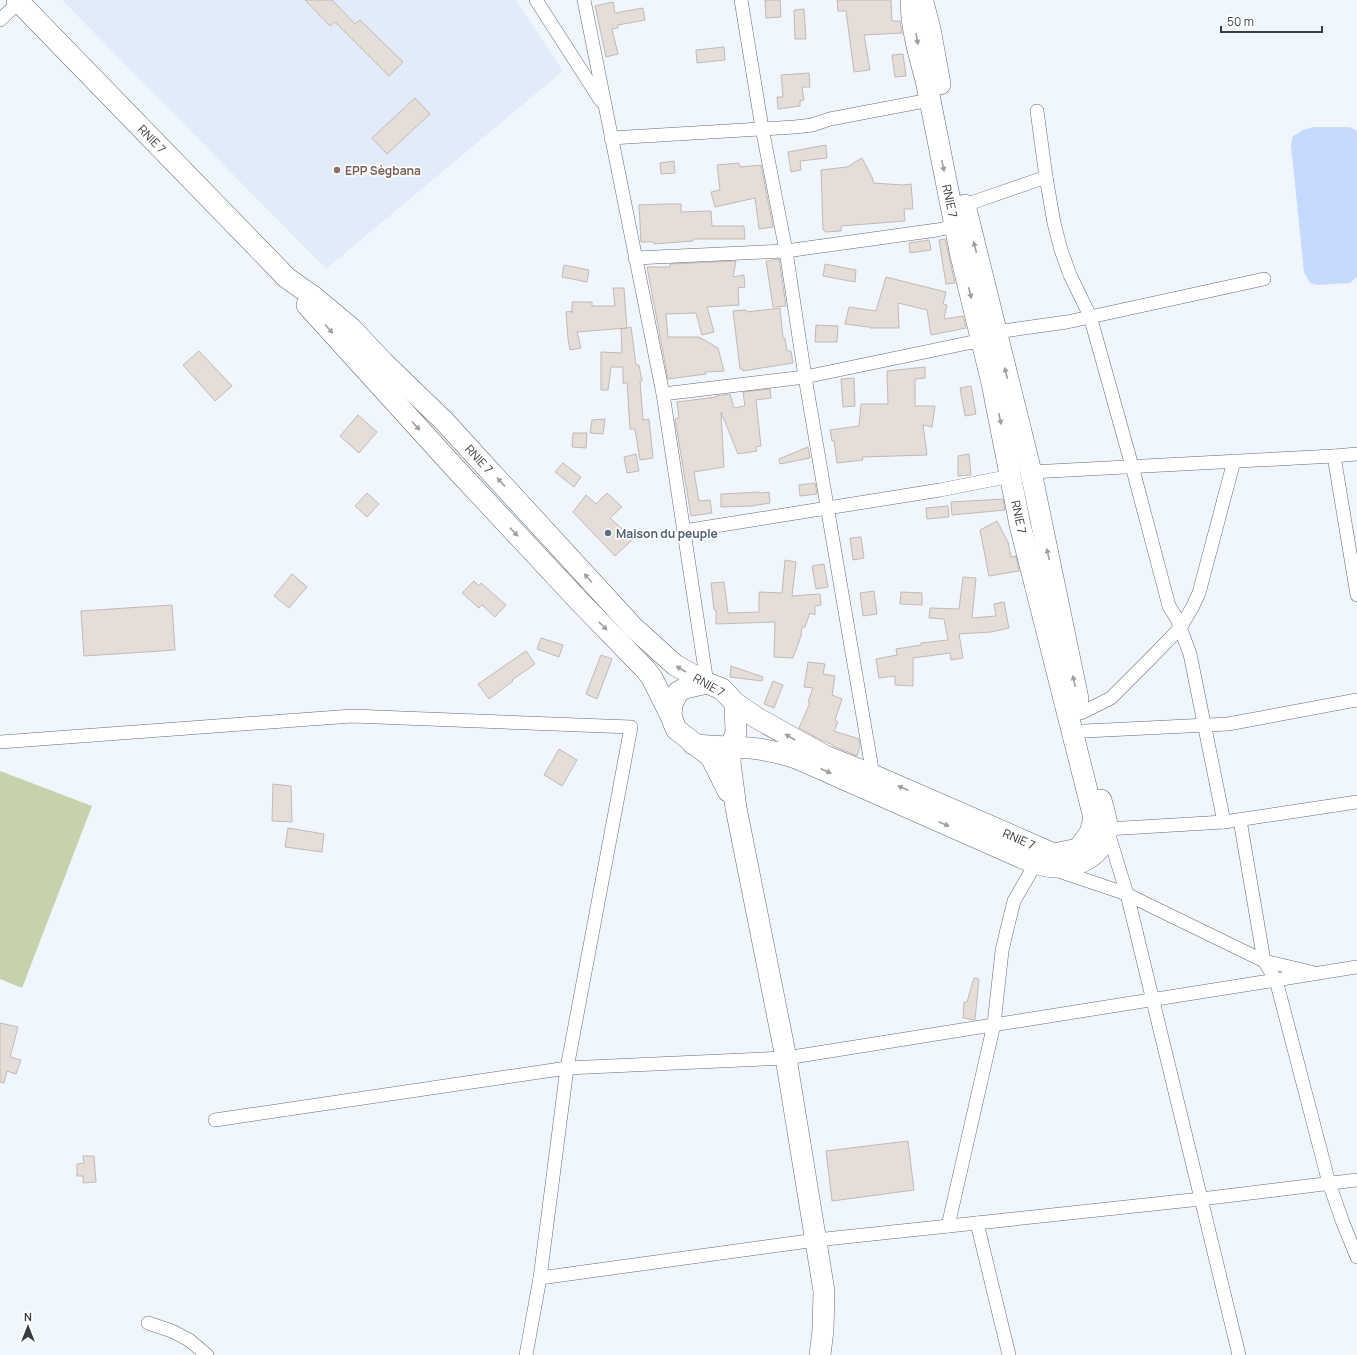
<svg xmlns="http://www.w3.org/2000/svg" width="1357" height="1355" font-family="Manrope,sans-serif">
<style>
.built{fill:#e1ebf9}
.green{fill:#c7d1ab}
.water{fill:#c6d9fe}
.building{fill:#e5ddd7;stroke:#c2b9b4}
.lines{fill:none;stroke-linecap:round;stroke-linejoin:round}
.street-casing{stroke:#656a71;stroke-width:14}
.primary-casing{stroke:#656a71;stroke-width:22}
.street{stroke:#fff;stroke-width:13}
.primary{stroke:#fff;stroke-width:21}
.oneway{fill:#9c9ea0}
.education-dot{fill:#8d6e63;stroke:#fff;stroke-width:1.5}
.service-dot{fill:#5c6f8a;stroke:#fff;stroke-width:1.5}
.labels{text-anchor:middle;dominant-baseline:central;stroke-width:3.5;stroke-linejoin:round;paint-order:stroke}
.street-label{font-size:12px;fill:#3a3d40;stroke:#fff}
.education-label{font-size:12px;font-weight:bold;fill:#785e54;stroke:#fff;text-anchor:start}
.service-label{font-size:12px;font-weight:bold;fill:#4e5e75;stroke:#fff;text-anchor:start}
</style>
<rect width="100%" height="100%" fill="#f0f6fe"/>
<polygon class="built" points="62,0 516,0 563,71 326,269"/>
<polygon class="green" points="0,771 92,806 22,988 0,979"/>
<polygon class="water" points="1314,127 1350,127 1357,131 1357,277 1350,283 1318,285 1310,283 1304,272 1291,145 1293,136 1303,130"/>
<g class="building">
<polygon points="305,0 332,0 355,24 360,20 403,62 389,76 335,22 330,26"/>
<polygon points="765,0 780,0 781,17 766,18"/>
<polygon points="837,0 891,0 892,21 900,21 902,33 864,35 870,70 854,72 846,11 838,11"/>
<polygon points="613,2 615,13 643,8 645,20 618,25 618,28 612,29 618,54 606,57 595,6"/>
<polygon points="804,9 806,39 795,39 794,10"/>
<polygon points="724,47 725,60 697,63 696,50"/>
<polygon points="903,54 906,76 895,77 892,55"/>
<polygon points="809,73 810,87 802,87 804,100 800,101 800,106 778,109 777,97 783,97 781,75"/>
<polygon points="415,98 430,114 387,154 372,138"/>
<polygon points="826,145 827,158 800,161 801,170 791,172 788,152"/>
<polygon points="862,158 873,179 873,183 903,185 911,184 913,209 904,209 905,221 841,226 841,231 825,232 825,230 823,230 821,170 847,167"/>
<polygon points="674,161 675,173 661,174 660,163"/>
<polygon points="739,163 740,167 761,165 773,227 759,229 755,198 715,207 711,192 720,190 717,165"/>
<polygon points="662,204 681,204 681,212 711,211 712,226 744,226 745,239 693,239 693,241 654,244 654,242 641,242 639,205"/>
<polygon points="945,239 955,283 946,284 939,240"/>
<polygon points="929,240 931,250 910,253 909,243"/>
<polygon points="779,259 786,306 773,307 766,261"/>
<polygon points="736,261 733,277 744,275 745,287 738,288 739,305 707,307 714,332 702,335 696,313 666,314 668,337 699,337 718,348 724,371 705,372 706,374 668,379 647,267 670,267 670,264"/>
<polygon points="825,264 856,270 855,282 823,276"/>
<polygon points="564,265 589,270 587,282 562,277"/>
<polygon points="886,277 946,292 943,304 947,305 944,319 963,316 966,328 931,335 927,310 898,303 899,328 870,328 869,327 845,324 849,307 876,311"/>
<polygon points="613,288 624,288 627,328 631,327 636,365 639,365 642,381 640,381 643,420 649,419 653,458 640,460 635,429 630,429 627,382 623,384 623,367 611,367 608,390 601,390 601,352 622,353 621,329 627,328 577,332 581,348 570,350 568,339 566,312 572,311 572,313 572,302 592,302 592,306 615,306"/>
<polygon points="780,308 783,338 785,338 787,351 791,351 793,363 743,371 743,369 740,369 733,311 746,310 747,312"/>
<polygon points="816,325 838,326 837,342 815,342"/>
<polygon points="199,351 232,386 215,401 183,365"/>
<polygon points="925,367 925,378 915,379 915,406 935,406 932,427 923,425 927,455 862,457 863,460 837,463 834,440 832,441 830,430 859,426 861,404 888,404 887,371"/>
<polygon points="854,378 855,406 843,407 841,379"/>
<polygon points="971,386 976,414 965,416 960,388"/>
<polygon points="770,389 771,398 756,400 761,446 756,447 757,451 738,454 721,412 724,467 694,472 699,501 710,500 712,513 691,516 675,419 679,418 677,402 716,397 716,396 730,394 734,408 745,406 743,392"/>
<polygon points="358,415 377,432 359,453 340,436"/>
<polygon points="605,419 603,434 590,433 592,420"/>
<polygon points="573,433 587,433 586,448 572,447"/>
<polygon points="808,447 810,458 780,464 779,459"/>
<polygon points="636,454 639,471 627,473 624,457"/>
<polygon points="969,454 971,475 958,476 958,456"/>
<polygon points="563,463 581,477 574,487 555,472"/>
<polygon points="815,483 817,494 800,496 799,485"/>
<polygon points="760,492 761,493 769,492 770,503 752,506 721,507 721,494"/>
<polygon points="367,493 379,504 367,517 355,506"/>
<polygon points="607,493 622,507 610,518 633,539 615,556 573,512 586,495 596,504"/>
<polygon points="1003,499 1005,510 952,515 951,502"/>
<polygon points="948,506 949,517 927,519 926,508"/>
<polygon points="997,521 1008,542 1011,557 1016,556 1019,571 989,576 980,530"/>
<polygon points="861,537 864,558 853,560 850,538"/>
<polygon points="785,560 796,562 792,596 820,594 821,605 815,606 815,615 810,613 805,627 802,627 801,636 793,658 774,657 775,622 716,624 716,610 714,610 711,583 724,582 728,613 759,612 759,592 782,593"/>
<polygon points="824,564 828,587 816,589 812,566"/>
<polygon points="292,574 307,587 289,608 274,596"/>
<polygon points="963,577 976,578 972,618 996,616 994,604 1004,602 1009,628 991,632 959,634 963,658 951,660 950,653 913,658 913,686 895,685 895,676 879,678 876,659 897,655 896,649 921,645 921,643 948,640 944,619 929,618 930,608 959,609"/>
<polygon points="474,581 479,586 481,583 506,605 495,617 482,605 479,608 462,593"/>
<polygon points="874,591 877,614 863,616 860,593"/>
<polygon points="901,592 922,593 922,605 900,604"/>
<polygon points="172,605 175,650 84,656 81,611"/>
<polygon points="541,638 563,645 559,657 537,649"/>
<polygon points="526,651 535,664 512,680 513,681 489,699 478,684"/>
<polygon points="601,655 612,659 597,699 586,694"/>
<polygon points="808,662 825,664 823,674 835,676 832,695 842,699 835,720 838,722 834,731 859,739 860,746 857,756 833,746 833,745 821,740 799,728 810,703 808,702 813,688 804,687"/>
<polygon points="731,666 763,677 762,681 730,677"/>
<polygon points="773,681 783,685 774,708 764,704"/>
<polygon points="559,749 577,760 562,786 544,775"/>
<polygon points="273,784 291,786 292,822 272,821"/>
<polygon points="288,828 324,834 322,852 285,847"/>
<polygon points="974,978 979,979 975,1020 963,1018 964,1002 967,1002"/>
<polygon points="0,1023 18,1027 10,1057 21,1060 16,1074 7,1071 4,1083 0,1082"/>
<polygon points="908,1141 914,1190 832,1201 826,1151"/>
<polygon points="83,1156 94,1156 96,1182 83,1183 83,1176 77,1176 77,1164 84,1163"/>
</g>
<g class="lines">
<g class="street-casing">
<g id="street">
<polyline points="536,0 601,101"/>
<polyline points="584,0 663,394 707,683"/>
<polyline points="741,0 762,128 786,251 805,377 873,775"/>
<polyline points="0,20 19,2"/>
<polyline points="1037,111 1046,177 1054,223 1061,250 1070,275 1090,316 1132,466 1169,606 1177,619 1190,654 1224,822"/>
<polyline points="611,138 795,127 812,125 830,119 930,100"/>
<polyline points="965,205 1046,177"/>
<polyline points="635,258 786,251 937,230 955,226"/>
<polyline points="996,332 1067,322 1264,279"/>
<polyline points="663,394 805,377 968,343 982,341"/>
<polyline points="1334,456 1357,595"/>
<polyline points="1031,472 1334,456 1357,454"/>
<polyline points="684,531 940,490 1011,476"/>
<polyline points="1081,713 1111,698 1151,658 1180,628 1192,608 1199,593 1234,461"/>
<polyline points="1085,731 1228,724 1357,700"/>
<polyline points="0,742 352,716 631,727 567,1068 540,1278 526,1355"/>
<polyline points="1240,820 1264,961 1276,980 1329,1183 1343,1223 1357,1257"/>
<polyline points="1122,892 1264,961 1311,972"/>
<polyline points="215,1120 567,1068 786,1058 1357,967"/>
<polyline points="977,1223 1201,1199 1357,1180"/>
<polyline points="948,1226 994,1024 1002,951 1007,929 1014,901 1033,868 1038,864 1127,894"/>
<polyline points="540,1278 816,1240 977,1223 1009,1355"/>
<polyline points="148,1323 172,1331 189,1340 207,1355"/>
<polyline points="1239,1355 1127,894 1107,829 1224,822 1357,802"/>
</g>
</g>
<g class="primary-casing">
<g id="primary">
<path d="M17,0L287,278L314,297L352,329L384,363L444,421L634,628L675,665L707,683L722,689L735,703L757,718L825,756L873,775L1054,854L1078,849L1090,833L1094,818L1020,525L992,383L961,256L926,80C919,55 911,27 911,0"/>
<polyline points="923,2 930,29 940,84"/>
<polyline points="965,205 1031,472 1078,699"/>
<polyline points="307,305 453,466 580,602 646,670 652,678 671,716"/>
<polyline points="707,683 685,688 678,692 672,704 671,716 676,729 711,757 728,791"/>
<polyline points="735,703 736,732 731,747 730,763 736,808 786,1058 824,1291 823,1330 820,1355"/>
<path d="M693,744C715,748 737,746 759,749C772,751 784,754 796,758L1020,857C1032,862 1044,867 1056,867C1080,867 1103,855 1107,830C1108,821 1103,809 1101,800"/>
</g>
</g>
<use href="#street" class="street"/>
<use href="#primary" class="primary"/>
</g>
<defs><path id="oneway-solid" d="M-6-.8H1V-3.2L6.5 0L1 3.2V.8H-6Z"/></defs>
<g class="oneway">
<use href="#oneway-solid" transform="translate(917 39) rotate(80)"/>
<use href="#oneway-solid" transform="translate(943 166) rotate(78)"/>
<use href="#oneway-solid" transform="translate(975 247) rotate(-104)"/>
<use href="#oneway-solid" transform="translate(970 293) rotate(76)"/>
<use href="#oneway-solid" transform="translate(329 329) rotate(48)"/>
<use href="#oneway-solid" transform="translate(1006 373) rotate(-104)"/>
<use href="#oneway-solid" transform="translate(1000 419) rotate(79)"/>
<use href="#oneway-solid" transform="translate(416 426) rotate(48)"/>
<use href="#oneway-solid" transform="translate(501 482) rotate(-133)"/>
<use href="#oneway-solid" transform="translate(514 532) rotate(47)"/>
<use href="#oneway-solid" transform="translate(1048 554) rotate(-102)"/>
<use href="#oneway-solid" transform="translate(588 578) rotate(-132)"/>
<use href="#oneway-solid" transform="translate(603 626) rotate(45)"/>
<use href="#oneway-solid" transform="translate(681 669) rotate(-150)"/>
<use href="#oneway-solid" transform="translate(1074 681) rotate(-102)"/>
<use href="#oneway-solid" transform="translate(790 737) rotate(-150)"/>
<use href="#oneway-solid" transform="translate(826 771) rotate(24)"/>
<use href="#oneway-solid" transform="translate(903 788) rotate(-157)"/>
<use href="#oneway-solid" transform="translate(944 824) rotate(23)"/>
</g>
<circle class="education-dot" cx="337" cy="170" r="4"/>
<circle class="service-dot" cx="608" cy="533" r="4"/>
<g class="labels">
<g class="street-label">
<text transform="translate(152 139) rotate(46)">RNIE 7</text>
<text transform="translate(950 201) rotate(78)">RNIE 7</text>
<text transform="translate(479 459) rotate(47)">RNIE 7</text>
<text transform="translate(1019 517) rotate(78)">RNIE 7</text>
<text transform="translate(709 685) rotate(30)">RNIE 7</text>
<text transform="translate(1019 839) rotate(23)">RNIE 7</text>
</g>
<g class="education-label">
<text x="345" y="170">EPP Sègbana</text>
</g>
<g class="service-label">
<text x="616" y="533">Maison du peuple</text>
</g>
</g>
<g transform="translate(28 1327)" stroke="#ffffff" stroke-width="3" paint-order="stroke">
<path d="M0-3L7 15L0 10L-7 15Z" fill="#3a3d40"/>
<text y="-6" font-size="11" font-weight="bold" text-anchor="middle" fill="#3a3d40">N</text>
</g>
<path d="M1221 26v6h101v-6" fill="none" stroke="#3a3d40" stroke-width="2"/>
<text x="1227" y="26" font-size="12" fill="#3a3d40" stroke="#ffffff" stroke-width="3" paint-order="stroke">50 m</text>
</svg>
